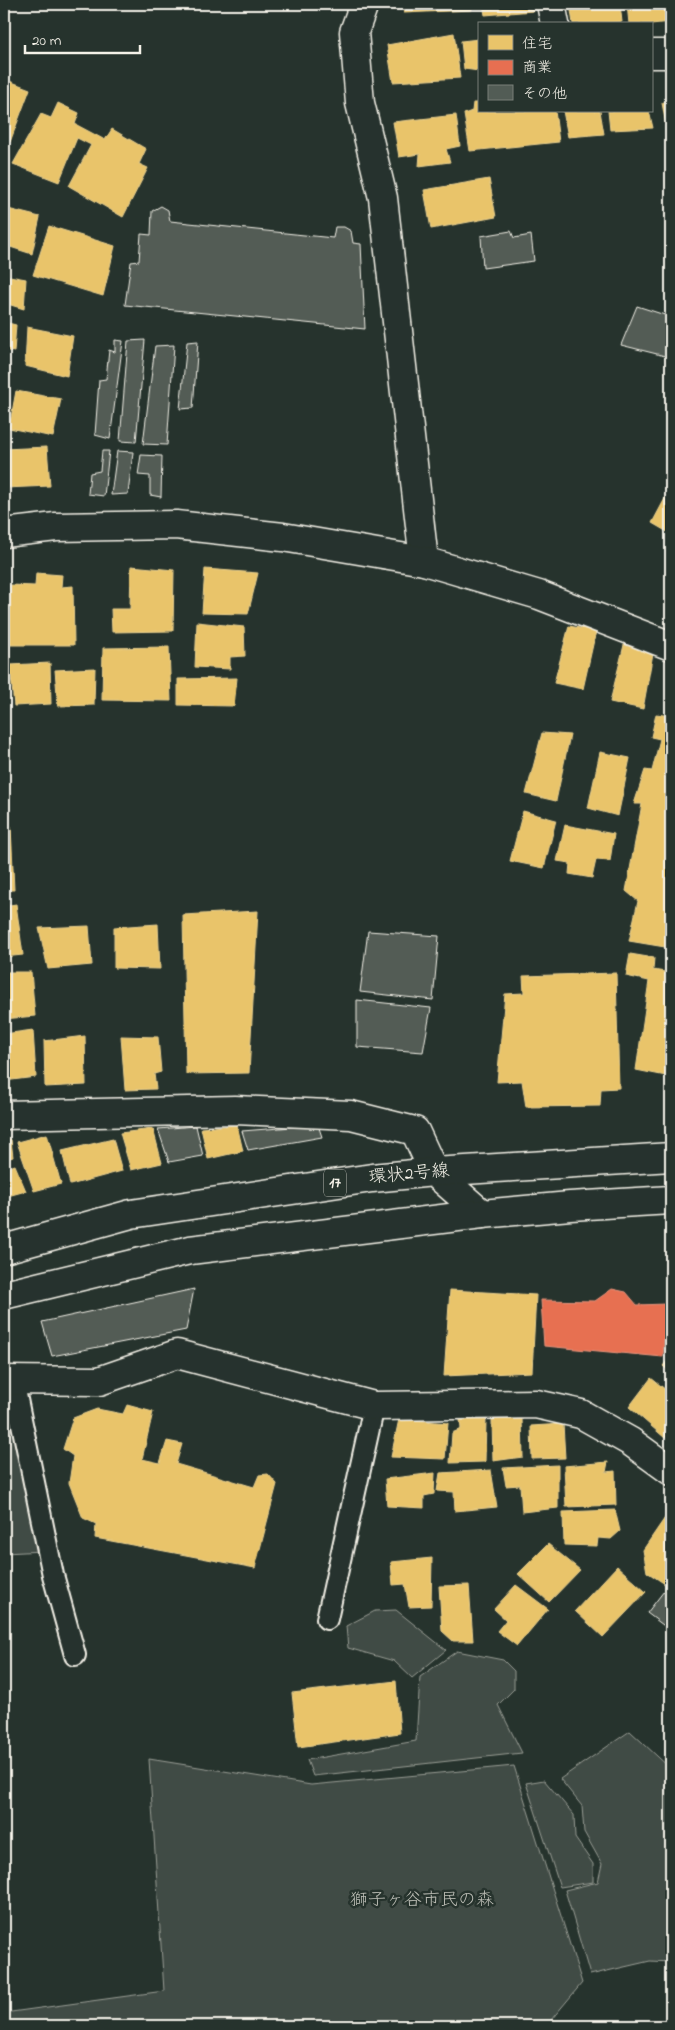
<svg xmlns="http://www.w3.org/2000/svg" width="675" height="2030" font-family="'Indie Flower','Klee One',sans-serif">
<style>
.green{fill:#414b45;stroke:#9a9e96}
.homes{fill:#e9c46a;stroke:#ecd290}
.shops{fill:#e76f51;stroke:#eb967e}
.building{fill:#525c55;stroke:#f4f1e8}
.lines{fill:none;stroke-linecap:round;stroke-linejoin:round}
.service-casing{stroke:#f4f1e8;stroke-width:24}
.minor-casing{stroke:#f4f1e8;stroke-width:31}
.primary-casing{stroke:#f4f1e8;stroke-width:31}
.service{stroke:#26332d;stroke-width:20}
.minor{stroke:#26332d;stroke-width:28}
.primary{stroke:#26332d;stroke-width:28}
.labels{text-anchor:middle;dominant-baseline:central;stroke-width:5;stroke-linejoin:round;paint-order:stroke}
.shield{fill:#26332d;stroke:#b6b8b0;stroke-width:1}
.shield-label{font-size:16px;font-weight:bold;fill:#f4f1e8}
.street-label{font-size:18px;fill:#f4f1e8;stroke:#26332d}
.park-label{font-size:18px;fill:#bebfb7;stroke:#26332d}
</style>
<rect width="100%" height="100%" fill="#26332d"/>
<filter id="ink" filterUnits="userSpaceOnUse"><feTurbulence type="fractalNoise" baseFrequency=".02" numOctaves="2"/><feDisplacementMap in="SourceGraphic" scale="10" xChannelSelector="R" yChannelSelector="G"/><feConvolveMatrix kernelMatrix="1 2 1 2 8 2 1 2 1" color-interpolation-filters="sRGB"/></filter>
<g filter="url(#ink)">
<g class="green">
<polygon points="4,1385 43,1551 4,1553"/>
<polygon points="396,1610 446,1650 412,1678 394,1661 348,1648 346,1626 375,1611"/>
<polygon points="457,1651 503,1660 514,1671 514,1689 498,1705 522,1753 313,1776 307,1760 416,1741 420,1677"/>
<polygon points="630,1731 671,1769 671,1962 650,1961 590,1975 565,1890 598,1882 602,1864 584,1832 582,1806 560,1779"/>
<polygon points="149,1759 311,1785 514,1766 582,1983 546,2026 4,2026 4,2013 164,1991"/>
<polygon points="544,1780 574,1815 575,1838 593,1864 593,1882 560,1887 526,1783"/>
</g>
<g class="homes">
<polygon points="403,4 471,4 472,10 404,13"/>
<polygon points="483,4 531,4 533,11 485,15"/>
<polygon points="570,4 620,4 622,22 573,24"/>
<polygon points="627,4 671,4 671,22 651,24 629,24"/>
<polygon points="454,33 460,78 393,82 387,45"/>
<polygon points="479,39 479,71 464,69 461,41"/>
<polygon points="4,79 30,89 10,142 4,140"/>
<polygon points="671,99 671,130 667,130 662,103"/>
<polygon points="58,103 79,113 75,124 105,140 112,129 146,149 139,164 148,168 123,217 69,186 91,145 77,138 59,182 13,164 41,114 51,118"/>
<polygon points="473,103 479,103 479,111 555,111 559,142 470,151 464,114 472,111"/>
<polygon points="563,111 600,111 604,134 568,137"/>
<polygon points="608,111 649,111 653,128 610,130"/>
<polygon points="456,115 460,146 446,149 450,162 419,166 420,154 399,157 393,122"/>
<polygon points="489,179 496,217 431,229 424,190"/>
<polygon points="4,208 40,217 32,254 4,245"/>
<polygon points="49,226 115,246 103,296 33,275"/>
<polygon points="4,275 26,279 24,309 4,303"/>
<polygon points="4,322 16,325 14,352 4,350"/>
<polygon points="27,327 73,336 67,376 25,366"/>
<polygon points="16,391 61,399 53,437 9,428"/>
<polygon points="47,447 50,486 5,488 4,449"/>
<polygon points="671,491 671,534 652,523 668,493"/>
<polygon points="131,566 174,570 173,631 112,632 111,609 130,609"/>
<polygon points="205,569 258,573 248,614 202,613"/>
<polygon points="36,573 62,575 61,587 73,586 74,645 10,645 10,585 35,586"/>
<polygon points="197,622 244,627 245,656 230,657 230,669 195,667"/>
<polygon points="569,626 596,631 583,689 554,683"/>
<polygon points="624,645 653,653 643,709 610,702"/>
<polygon points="169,647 171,701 102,700 103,648"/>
<polygon points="50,663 51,704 14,706 10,665"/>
<polygon points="95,668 94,705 58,706 55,670"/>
<polygon points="237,678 234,706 178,705 178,679"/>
<polygon points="656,714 671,716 671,948 629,941 638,901 626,891 642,804 634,804 645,770 652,771 660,739 651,737"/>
<polygon points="542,733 570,735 556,801 526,794"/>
<polygon points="600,752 630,758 618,816 588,808"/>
<polygon points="523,811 556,820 544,868 510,861"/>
<polygon points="565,825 614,834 610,861 596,860 592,878 569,874 570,863 557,861"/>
<polygon points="11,826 14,890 4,890 4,827"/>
<polygon points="16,904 23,955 4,957 4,906"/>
<polygon points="258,911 249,1073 186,1074 183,915"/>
<polygon points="158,924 160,969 114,968 114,927"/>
<polygon points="89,926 92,965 48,969 39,928"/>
<polygon points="630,954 654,958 653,970 671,973 671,1077 636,1070 649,981 626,976"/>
<polygon points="4,972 31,972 35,1016 4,1019"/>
<polygon points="616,973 619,1088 601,1089 600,1106 526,1107 522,1081 497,1082 505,994 524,993 523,976"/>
<polygon points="33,1030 36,1077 4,1081 4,1034"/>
<polygon points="85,1036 86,1085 45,1087 44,1041"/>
<polygon points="121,1036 158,1037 161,1072 154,1074 156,1089 125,1090"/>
<polygon points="237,1125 243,1151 208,1159 201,1128"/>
<polygon points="153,1129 162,1163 131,1170 120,1133"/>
<polygon points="47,1134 61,1184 34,1191 17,1142"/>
<polygon points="4,1136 11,1140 13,1157 4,1160"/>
<polygon points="113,1139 122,1171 70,1185 62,1151"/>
<polygon points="15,1165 26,1191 4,1197 4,1169"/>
<polygon points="450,1290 536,1295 532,1372 444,1376"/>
<polygon points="671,1356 671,1373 663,1366"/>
<polygon points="651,1378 671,1394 671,1431 665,1438 629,1407"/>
<polygon points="127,1405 153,1412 142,1459 160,1463 167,1441 182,1444 176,1464 254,1487 259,1475 268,1474 277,1484 255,1568 95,1538 96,1524 83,1518 69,1483 73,1456 63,1449 73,1418 97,1409 123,1414"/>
<polygon points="522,1418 523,1457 493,1461 492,1420"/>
<polygon points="399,1419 448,1423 445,1459 391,1457"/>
<polygon points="460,1420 486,1420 485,1462 450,1463 452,1433 461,1429"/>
<polygon points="563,1424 565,1458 532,1459 531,1426"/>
<polygon points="608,1462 606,1472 615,1471 616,1505 566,1507 564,1466"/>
<polygon points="558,1465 558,1508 522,1512 520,1485 506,1486 503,1468"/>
<polygon points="491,1470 497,1507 455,1511 454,1492 437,1491 440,1473"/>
<polygon points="435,1473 434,1494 424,1496 424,1508 387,1506 385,1479"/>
<polygon points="671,1509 671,1588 647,1572 643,1550"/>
<polygon points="615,1510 620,1531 611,1539 598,1538 597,1546 564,1545 563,1512"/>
<polygon points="548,1544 580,1570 549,1602 518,1574"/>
<polygon points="432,1558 431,1606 409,1607 405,1584 393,1585 391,1562"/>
<polygon points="617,1566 646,1592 603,1637 575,1611"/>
<polygon points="469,1585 473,1641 453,1641 442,1631 439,1586"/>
<polygon points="516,1585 548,1609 517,1646 497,1631 506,1620 494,1609"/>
<polygon points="396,1681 400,1733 298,1747 292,1693"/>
</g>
<polygon class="shops" points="612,1289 626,1292 637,1305 666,1304 663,1357 544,1346 541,1300 595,1301"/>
<g class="building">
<polygon points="161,206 168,210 170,221 333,238 335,227 344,227 351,231 353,243 361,244 365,329 125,305 131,262 139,261 141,234 151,235 152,211"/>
<polygon points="511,231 514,238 531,235 534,261 483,268 481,236"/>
<polygon points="637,306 671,317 671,353 669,357 621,345"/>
<polygon points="115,340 123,341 110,439 95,435 99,380 106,379 109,350 115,352"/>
<polygon points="145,340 136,442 120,441 128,341"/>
<polygon points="198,341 193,408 180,409 187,342"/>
<polygon points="174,345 167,445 143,444 155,346"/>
<polygon points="102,451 109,451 104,496 88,494 90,473 100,471"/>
<polygon points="117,451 133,452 128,494 111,495"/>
<polygon points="141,455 162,456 161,497 150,495 150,476 138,475"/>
<polygon points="368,931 439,936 433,1000 360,992"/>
<polygon points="357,1000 431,1008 423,1052 357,1047"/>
<polygon points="318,1125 322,1137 248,1150 242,1131"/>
<polygon points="196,1126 203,1156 169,1162 158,1129"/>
<polygon points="194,1289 186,1330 52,1356 42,1322"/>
<polygon points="664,1591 671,1596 671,1631 647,1613"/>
</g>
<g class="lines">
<g class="service-casing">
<g id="service">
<polyline points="13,1380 53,1575 75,1655"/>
<polyline points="327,1619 374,1406"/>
</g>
</g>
<g class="minor-casing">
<g id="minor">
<polyline points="364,4 354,32 360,103 383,198 424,561"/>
<polyline points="551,4 555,24"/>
<polyline points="651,54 671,54"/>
<polyline points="4,533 56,527 176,525 283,537 424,561 539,595 671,646"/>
<polyline points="4,1115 235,1110 351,1115 415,1131 434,1172 482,1214"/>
<polyline points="4,1380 99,1381 177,1354 374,1406 536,1404 581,1414 631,1442 671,1471"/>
</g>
</g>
<g class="primary-casing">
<g id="primary">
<polyline points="4,1249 131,1214 372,1178 434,1172 671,1157"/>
<polyline points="4,1295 190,1250 482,1214 570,1206 671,1200"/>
</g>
</g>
<use href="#service" class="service"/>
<use href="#minor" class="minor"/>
<use href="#primary" class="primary"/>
</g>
</g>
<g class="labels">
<rect class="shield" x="324" y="1169.5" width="22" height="27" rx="4"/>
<g class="shield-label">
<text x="335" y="1183">17</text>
</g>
<g class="street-label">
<text transform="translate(409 1175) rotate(-5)">環状2号線</text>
</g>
<g class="park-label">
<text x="422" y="1901">獅子ヶ谷市民の森</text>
</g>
</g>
<rect width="675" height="2030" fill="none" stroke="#26332d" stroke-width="20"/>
<rect x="10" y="10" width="655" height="2010" fill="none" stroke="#f4f1e8" stroke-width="2" filter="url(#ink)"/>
<rect x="478" y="22" width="175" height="90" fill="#26332d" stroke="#787f78"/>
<rect x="488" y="35" width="25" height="15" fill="#e9c46a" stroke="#787f78"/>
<text x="522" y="48" font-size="15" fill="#f4f1e8">住宅</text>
<rect x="488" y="60" width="25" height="15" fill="#e76f51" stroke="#787f78"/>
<text x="522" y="72" font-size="15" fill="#f4f1e8">商業</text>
<rect x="488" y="85" width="25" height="15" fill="#525c55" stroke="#787f78"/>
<text x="522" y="98" font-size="15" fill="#f4f1e8">その他</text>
<path d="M25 45v8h115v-8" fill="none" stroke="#f4f1e8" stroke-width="2.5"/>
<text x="32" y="45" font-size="15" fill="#f4f1e8" stroke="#26332d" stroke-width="4" paint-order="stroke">20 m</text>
</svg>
